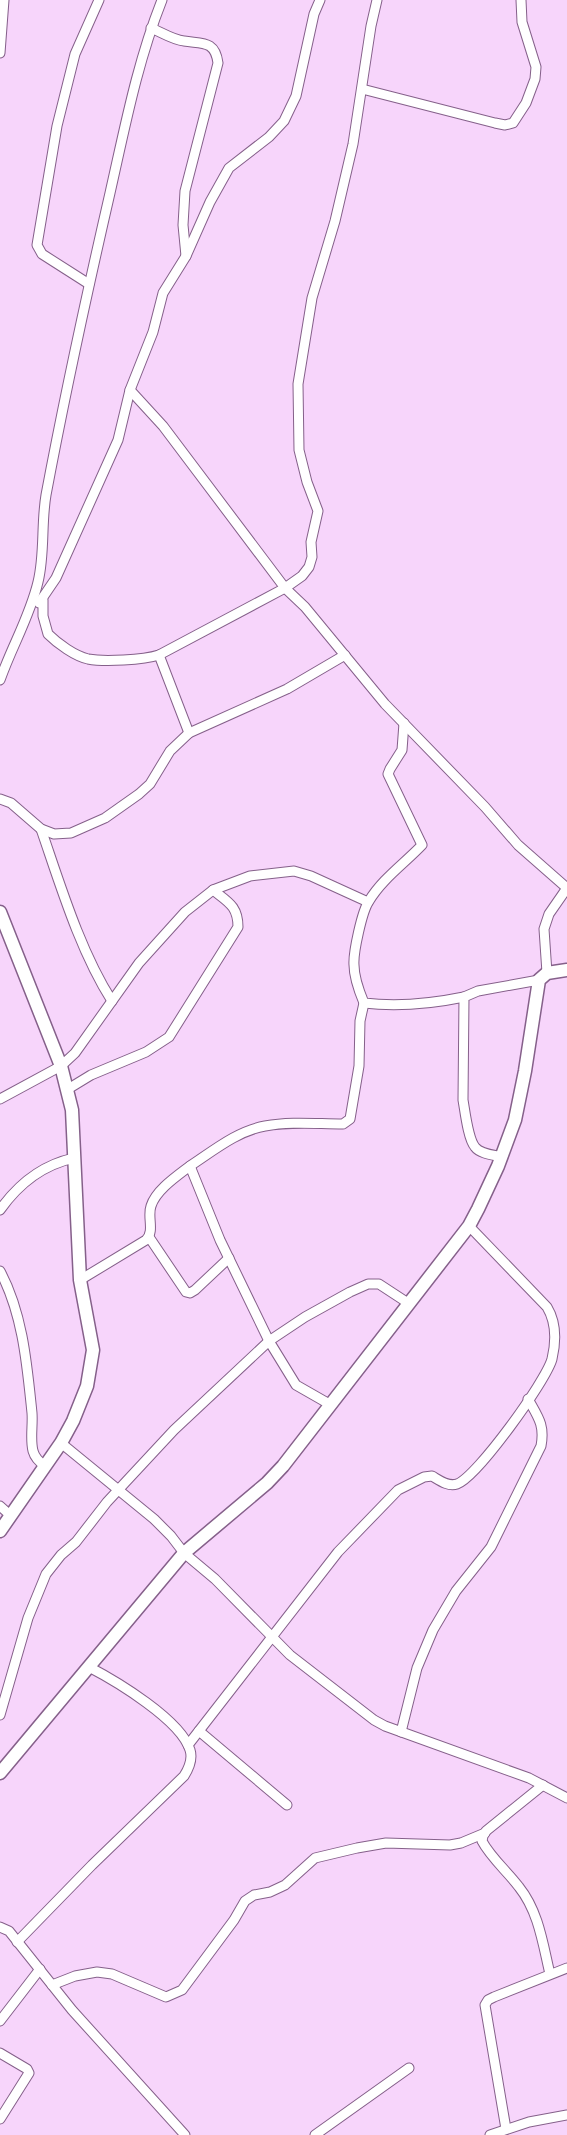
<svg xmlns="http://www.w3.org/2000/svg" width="567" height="2135" font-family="Karla,sans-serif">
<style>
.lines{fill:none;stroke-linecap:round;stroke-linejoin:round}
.street-casing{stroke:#85608a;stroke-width:11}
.secondary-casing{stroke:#85608a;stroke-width:15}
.street{stroke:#fff;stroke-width:9}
.secondary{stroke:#fff;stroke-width:12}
</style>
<rect width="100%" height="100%" fill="#f7d5fb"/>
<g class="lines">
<g class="street-casing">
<g id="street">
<path d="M151,28C161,32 173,40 184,41C202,44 215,40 218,63L185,191L183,225L186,256"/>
<polyline points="0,53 4,0"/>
<polyline points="362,89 495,123 505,125 513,123 526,103 535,79 536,67 522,22 521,0"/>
<polyline points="89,284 42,254 37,245 57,126 75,54 99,0"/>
<polyline points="130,390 163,426 285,588 305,607 385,704 485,807 518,845 567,888"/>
<path d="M43,600V616L48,634C58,644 75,656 88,659C104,662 143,660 159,655L285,588L302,576L309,567L312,557L311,542L318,511L307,482L299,450L298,384L312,298L335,221L353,144L371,26L377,0"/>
<polyline points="39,603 56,578 118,440 130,390 153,332 163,293 186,256 210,202 229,168 269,137 284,121 296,96 314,14 320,0"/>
<polyline points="159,655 189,733"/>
<path d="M0,680C12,646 30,616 38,582C45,554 41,524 46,495C65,394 87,293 110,193C125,127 137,63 162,0"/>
<path d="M404,723L402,750L390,769L388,774L422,845C405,863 382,879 369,901C362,911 353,953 354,965C354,978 359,991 364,1003C397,1007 430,1004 464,997"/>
<polyline points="0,799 11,803 41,829 54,834 71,833 105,818 139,794 150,784 170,751 189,733 287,689 345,655"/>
<path d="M41,829C60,884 80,951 112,1001"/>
<polyline points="547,973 544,929 549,914 567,888"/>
<path d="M68,1089L91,1075L146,1052L169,1037L238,927C238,906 228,902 213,890"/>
<polyline points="0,1099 61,1066 75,1053 139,963 185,912 213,890 250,876 294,871 311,876 368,902"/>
<path d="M502,1157C494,1155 480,1154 475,1147C468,1139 465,1111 463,1100L464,997L478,991L539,980"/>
<path d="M190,1166C213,1151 237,1131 265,1126C291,1121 317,1124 343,1124L350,1119L359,1066L360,1021L364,1003"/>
<path d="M0,1210C19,1183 42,1165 74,1158"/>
<polyline points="149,1237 186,1292 190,1293 195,1290 229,1258"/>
<path d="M0,1271C23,1314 27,1365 32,1413C33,1425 30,1439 33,1451C35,1458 39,1462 45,1466"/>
<path d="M80,1280L146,1240C155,1231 147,1217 151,1206C156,1190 177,1176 190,1166L220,1240L269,1341L296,1385L331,1405"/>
<polyline points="61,1443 154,1519 171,1536 184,1553 215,1579 290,1655 374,1720 385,1726 529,1778 567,1798"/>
<polyline points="0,1506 10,1515"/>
<polyline points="0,1715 28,1618 46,1574 61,1555 76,1542 107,1502 174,1430 269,1341 305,1317 350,1292 368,1284 379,1284 408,1303"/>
<polyline points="199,1731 287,1805"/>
<path d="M401,1732L417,1668L433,1630L456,1591L491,1547L541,1446C545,1425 538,1417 528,1399"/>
<path d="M188,1745L338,1552L398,1490L424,1477L432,1476C439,1480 448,1487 457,1484C477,1477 546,1381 552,1359C556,1342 556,1322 547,1307L469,1226"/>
<path d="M543,1785L486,1831L483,1836L482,1841C491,1858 508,1872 519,1887C539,1912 543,1945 550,1974"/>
<polyline points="0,1927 9,1931 72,2010 185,2135"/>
<path d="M17,1942L92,1865L184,1776C189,1768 193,1759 190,1750C181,1720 116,1681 89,1667"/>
<polyline points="52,1985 75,1976 97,1972 112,1974 166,1997 182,1990 234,1920 245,1901 254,1895 270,1892 285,1885 315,1858 357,1848 386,1843 450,1845 461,1843 485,1833"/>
<polyline points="0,2021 40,1969"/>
<polyline points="0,2053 27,2069 29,2073 0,2119"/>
<polyline points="506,2129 485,2005 488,2000 494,1997 567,1968"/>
<polyline points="315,2135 409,2068"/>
<polyline points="490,2135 529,2122 567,2115"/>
</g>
</g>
<g class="secondary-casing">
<g id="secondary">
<polyline points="0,912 61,1066 72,1110 80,1280 93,1350 87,1386 73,1421 61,1443 0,1531"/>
<polyline points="0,1773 184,1553 267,1483 283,1466 469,1226 478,1209 498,1166 515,1120 525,1071 539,980 547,973 567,970"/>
</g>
</g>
<use href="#street" class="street"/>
<use href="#secondary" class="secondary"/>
</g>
</svg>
